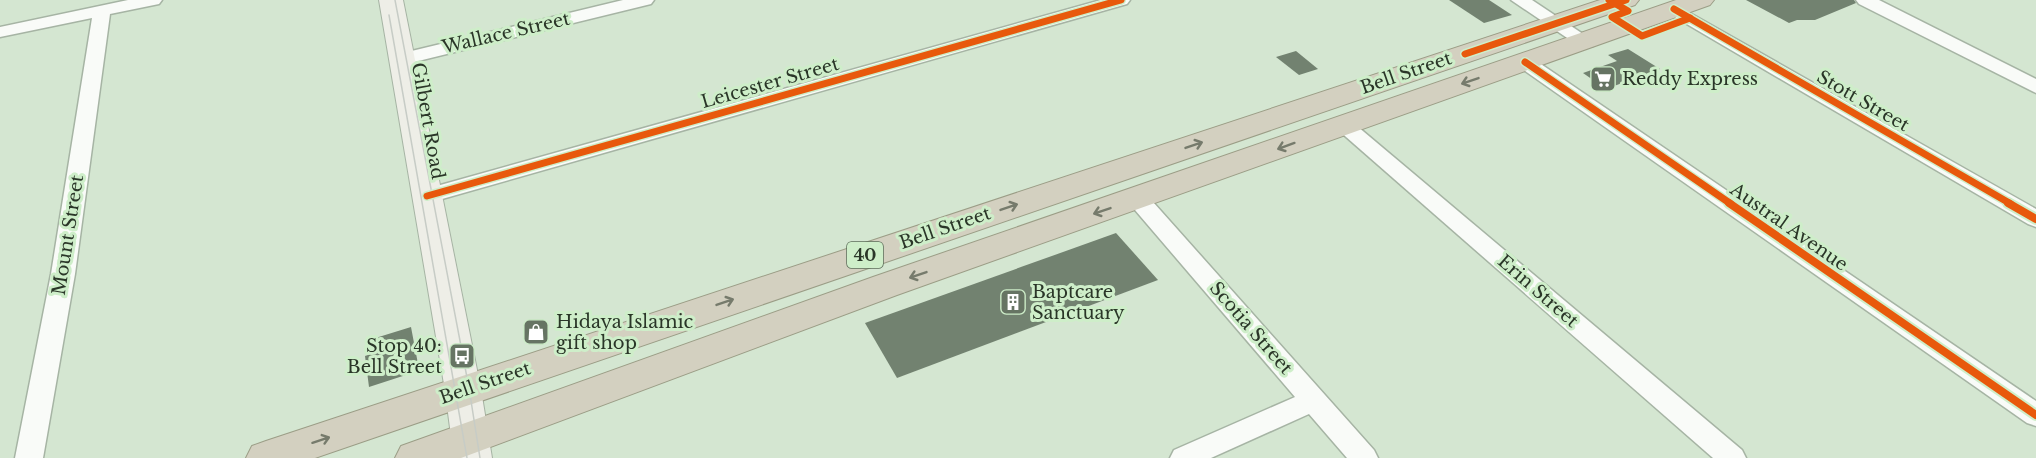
<svg xmlns="http://www.w3.org/2000/svg" width="2036" height="458" font-family="'Libre Baskerville',serif">
<style>
.building{fill:#728270}
.lines{fill:none;stroke-linecap:round;stroke-linejoin:round}
.street-casing{stroke:#a6b4a4;stroke-width:3}
.secondary-casing{stroke:#a6b4a4;stroke-width:2}
.highway-casing{stroke:#9b9d86;stroke-width:2}
.street{fill:#f9fbf8;fill-rule:evenodd}
.secondary{fill:#eeeee7;fill-rule:evenodd}
.highway{fill:#d3d0c0;fill-rule:evenodd}
.tram{stroke:#c7ccc6;stroke-width:1.5}
.cycleway-far1-casing{stroke:#ceeec9;stroke-width:10}
.cycleway-casing{stroke:#ceeec9;stroke-width:12}
.cycleway-far1{stroke:#e8590c;stroke-width:7}
.cycleway{stroke:#e8590c;stroke-width:8}
.oneway{stroke:#767b6c}
.labels{text-anchor:middle;dominant-baseline:central;stroke-width:6;stroke-linejoin:round;paint-order:stroke}
.shield{fill:#ceeec9;stroke:#5b6d58;stroke-width:1.5}
.shield-label{font-size:16px;font-weight:bold;fill:#2a3628}
.street-label{font-size:18px;fill:#2a3628;stroke:#ceeec9}
.poi-label{font-size:18px;fill:#2a3628;stroke:#ceeec9;text-anchor:start}
</style>
<rect width="100%" height="100%" fill="#d4e6d1"/>
<g class="building">
<polygon points="1449,0 1489,0 1512,15 1484,23"/>
<polygon points="1746,0 1854,0 1856,3 1815,20 1797,20 1789,23"/>
<polygon points="1628,49 1660,69 1606,89 1583,73 1617,61 1608,55"/>
<polygon points="1296,51 1318,69 1299,75 1276,57"/>
<polygon points="1116,233 1158,280 897,378 865,323"/>
<polygon points="411,327 418,364 409,374 369,387 365,356 371,354 369,340"/>
</g>
<g class="lines">
<g class="street-casing">
<g id="street">
<polygon points="128,0 162,0 159,4 110,14 75,274 43,458 15,458 51,274 92,18 0,37 0,27"/>
<polygon points="623,0 654,0 651,4 402,65 395,63 393,59 395,55"/>
<polygon points="1101,0 1130,0 1127,4 435,201 427,203 419,201 416,196 419,191"/>
<polygon points="1511,0 1532,0 1595,42 1593,46 1579,46"/>
<polygon points="1856,0 1879,0 2036,79 2036,93 1859,4"/>
<polygon points="1674,4 2036,209 2036,227 2028,224 1668,13 1665,9 1668,5"/>
<polygon points="1525,56 1532,58 2036,401 2036,426 2027,423 1518,66 1516,62 1518,58"/>
<polygon points="1344,119 1351,121 1742,450 1746,458 1713,458 1337,129 1334,125 1337,121"/>
<polygon points="1137,191 1145,193 1374,450 1378,458 1347,458 1309,414 1211,458 1170,458 1174,450 1295,397 1129,203 1126,198 1129,193"/>
</g>
</g>
<g class="secondary-casing">
<polygon id="secondary" points="379,0 403,0 481,390 492,458 454,458 445,390"/>
</g>
<g class="highway-casing">
<g id="highway">
<polygon points="1600,0 1639,0 1635,5 315,458 246,458 252,446 266,441"/>
<polygon points="1676,0 1714,0 1710,5 897,295 461,458 395,458 401,446 873,277"/>
</g>
</g>
<use href="#street" class="street"/>
<use href="#secondary" class="secondary"/>
<use href="#highway" class="highway"/>
<g class="tram">
<polyline points="395,0 469,388 480,458"/>
<polyline points="389,15 467,458"/>
</g>
<g class="cycleway-far1-casing">
<g id="cycleway-far1">
<polyline points="1609,0 1628,11 1612,17 1642,36 1690,18"/>
<polyline points="1674,9 2011,204"/>
<polyline points="1465,54 1626,0"/>
<polyline points="1525,62 1731,204"/>
<polyline points="427,196 1121,0"/>
</g>
</g>
<g class="cycleway-casing">
<g id="cycleway">
<polyline points="1729,203 2036,415"/>
<polyline points="2008,203 2036,219"/>
</g>
</g>
<use href="#cycleway-far1" class="cycleway-far1"/>
<use href="#cycleway" class="cycleway"/>
</g>
<defs><path id="oneway-shaft" d="M-6 0H5M1.5-3L5.5 0L1.5 3" fill="none" stroke-width="1.6" stroke-linecap="round" stroke-linejoin="round" transform="scale(1.5)"/></defs>
<g class="oneway">
<use href="#oneway-shaft" transform="translate(1470 81) rotate(161)"/>
<use href="#oneway-shaft" transform="translate(1194 145) rotate(-19)"/>
<use href="#oneway-shaft" transform="translate(1286 146) rotate(160)"/>
<use href="#oneway-shaft" transform="translate(1009 207) rotate(-19)"/>
<use href="#oneway-shaft" transform="translate(1102 211) rotate(161)"/>
<use href="#oneway-shaft" transform="translate(918 275) rotate(161)"/>
<use href="#oneway-shaft" transform="translate(725 302) rotate(-19)"/>
<use href="#oneway-shaft" transform="translate(321 440) rotate(-18)"/>
</g>
<defs>
<g id="supermarket-square" transform="scale(1.35)"><rect x="-9" y="-9" width="18" height="18" rx="4" fill="#667463" stroke="#ceeec9"/><path d="M-6-5.5h2.5l.6 2H6L4.5 2H-2.5L-4.4-4H-6ZM-1.5 3.2a1.3 1.3 0 1 0 .1 0ZM3 3.2a1.3 1.3 0 1 0 .1 0Z" fill="#fff"/></g>
<g id="building-square" transform="scale(1.35)"><rect x="-9" y="-9" width="18" height="18" rx="4" fill="#667463" stroke="#ceeec9"/><path d="M-4-6H4V6H1V3H-1V6H-4ZM-2.5-4.3h1.7v1.8h-1.7ZM.8-4.3h1.7v1.8H.8ZM-2.5-1h1.7V.8h-1.7ZM.8-1h1.7V.8H.8Z" fill="#fff"/></g>
<g id="shop-square" transform="scale(1.35)"><rect x="-9" y="-9" width="18" height="18" rx="4" fill="#667463" stroke="#ceeec9"/><path d="M-5-2.5h2.3a2.7 3.5 0 0 1 5.4 0H5L5.5 6h-11ZM-1.5-2.5h3a1.5 2.3 0 0 0-3 0Z" fill="#fff"/></g>
<g id="bus-square" transform="scale(1.35)"><rect x="-9" y="-9" width="18" height="18" rx="4" fill="#667463" stroke="#ceeec9"/><path d="M-5-6H5V4H4V6H2V4H-2V6H-4V4H-5ZM-3.5-4V0h7V-4ZM-3.5 1.2v1.5H-2V1.2ZM2 1.2v1.5H3.5V1.2Z" fill="#fff"/></g>
</defs>
<g fill-rule="evenodd">
<use href="#supermarket-square" x="1603" y="79"/>
<use href="#building-square" x="1013" y="302"/>
<use href="#shop-square" x="536" y="332"/>
<use href="#bus-square" x="462" y="356"/>
</g>
<g class="labels">
<rect class="shield" x="847" y="242" width="36" height="26" rx="4.5"/>
<g class="shield-label">
<text x="865" y="255">40</text>
</g>
<g class="street-label">
<text transform="translate(506 33) rotate(-13)">Wallace Street</text>
<text transform="translate(1406 73) rotate(-19)">Bell Street</text>
<text transform="translate(770 83) rotate(-16)">Leicester Street</text>
<text transform="translate(1863 101) rotate(30)">Stott Street</text>
<text transform="translate(428 121) rotate(80)">Gilbert Road</text>
<text transform="translate(1789 227) rotate(35)">Austral Avenue</text>
<text transform="translate(945 228) rotate(-19)">Bell Street</text>
<text transform="translate(68 235) rotate(-81)">Mount Street</text>
<text transform="translate(1538 291) rotate(41)">Erin Street</text>
<text transform="translate(1251 328) rotate(49)">Scotia Street</text>
<text transform="translate(485 383) rotate(-19)">Bell Street</text>
</g>
<g class="poi-label">
<text x="1622" y="79">Reddy Express</text>
<text x="1032" y="292">Baptcare<tspan x="1032" dy="21">Sanctuary</tspan></text>
<text x="556" y="322">Hidaya Islamic<tspan x="556" dy="21">gift shop</tspan></text>
<text x="442" y="346" text-anchor="end">Stop 40:<tspan x="442" dy="21">Bell Street</tspan></text>
</g>
</g>
</svg>
